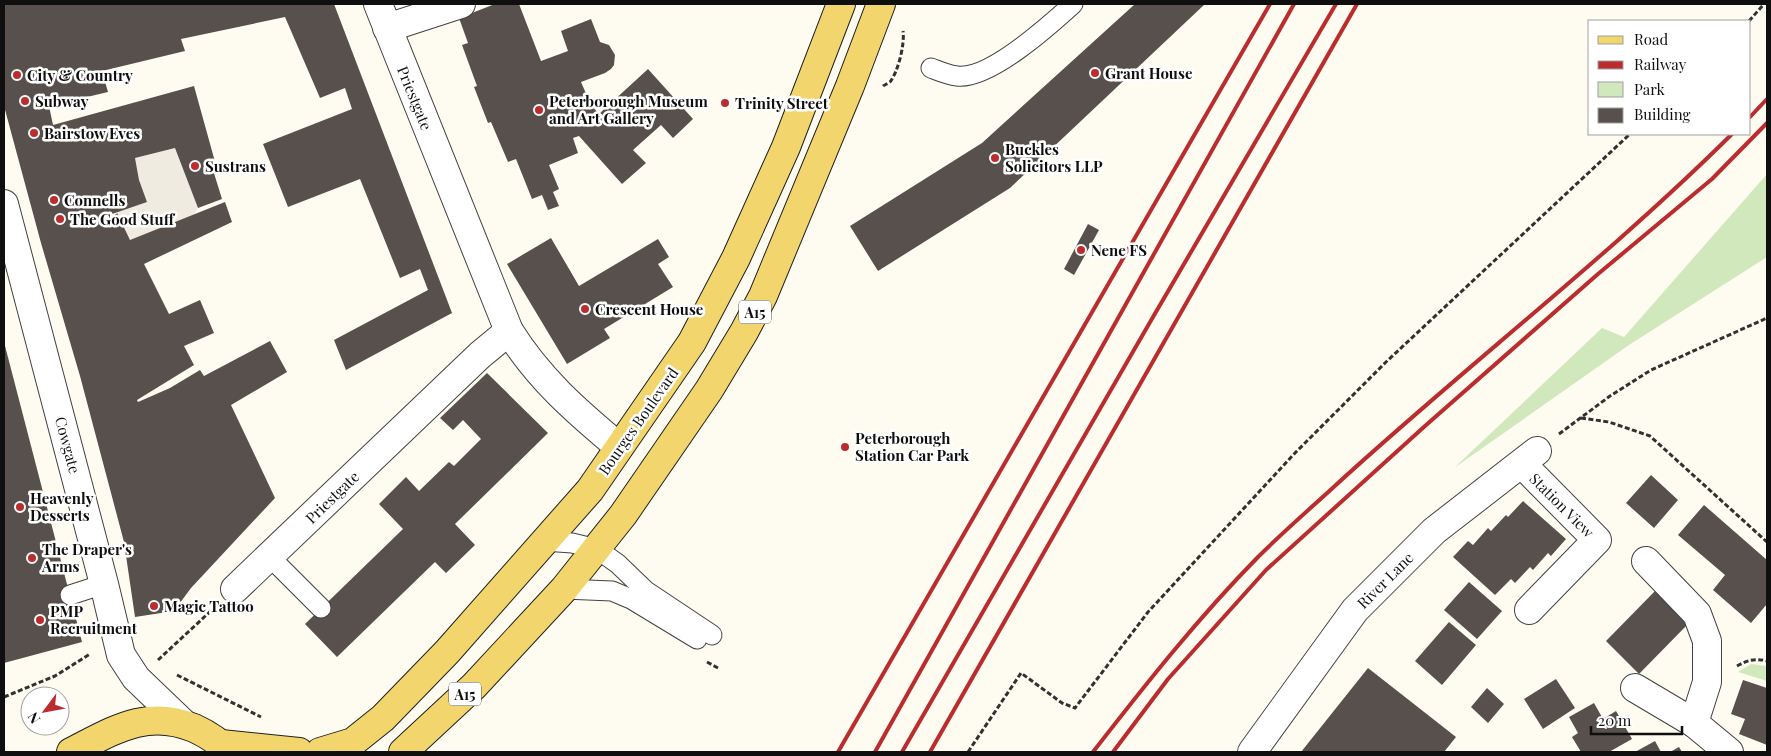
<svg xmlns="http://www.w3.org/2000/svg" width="1771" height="756" font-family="'Playfair Display',serif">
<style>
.green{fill:#d1e8bc}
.plaza{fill:#efebe0}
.building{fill:#57504c}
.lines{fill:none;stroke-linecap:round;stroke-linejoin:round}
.lane-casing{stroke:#424242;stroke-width:21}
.street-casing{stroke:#424242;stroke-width:30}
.primary-casing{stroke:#202020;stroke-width:30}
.path{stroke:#313131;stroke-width:3;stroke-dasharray:5 2.5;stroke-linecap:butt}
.lane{stroke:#fff;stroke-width:19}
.street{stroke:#fff;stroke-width:28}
.primary{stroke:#f2d66d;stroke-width:28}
.rail{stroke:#ba2c2e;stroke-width:4}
.poi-dot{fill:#ba2c2e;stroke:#fff;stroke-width:2}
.labels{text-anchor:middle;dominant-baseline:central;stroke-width:5;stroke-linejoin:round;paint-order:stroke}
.shield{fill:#fff;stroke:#575757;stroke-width:1}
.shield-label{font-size:14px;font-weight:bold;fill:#0f0f0f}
.poi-label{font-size:15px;font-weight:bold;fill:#0f0f0f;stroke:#fff;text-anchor:start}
.street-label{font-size:15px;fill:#0f0f0f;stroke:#fff}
</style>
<rect width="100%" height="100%" fill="#fefcf1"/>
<g class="green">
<polygon points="1767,174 1767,257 1629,345 1454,468 1602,328 1624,337"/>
<polygon points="1751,664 1767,666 1767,681 1738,672"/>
</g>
<polygon class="plaza" points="175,148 198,208 194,215 130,240 117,212 147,202 139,180 135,158"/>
<g class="building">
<polygon points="4,4 334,4 452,313 346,370 334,340 428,290 420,269 400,278 360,179 288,207 263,144 352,109 345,88 320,98 285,17 181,39 185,51 102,71 108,92 49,106 53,125 194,86 217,169 213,170 222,199 198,208 175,148 135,158 139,180 147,202 86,223 88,228 119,217 130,240 225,202 232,222 144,264 169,314 200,300 214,333 184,346 194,365 137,400 138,402 170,388 200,370 204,376 270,341 287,372 231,405 275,498 191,588 174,611 135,617 124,542 80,376 41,243 4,106"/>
<polygon points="495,4 519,4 541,61 568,51 561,31 591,19 600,42 609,45 615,55 614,65 611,69 605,73 581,82 591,105 599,114 648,69 693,119 673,138 661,125 633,150 646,163 622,184 579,136 573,138 578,153 549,165 559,189 553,192 559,206 548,210 542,195 532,199 516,159 508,162 491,122 488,123 474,87 477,86 462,45 468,43 459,18"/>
<polygon points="1135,4 1205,4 1010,188 878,271 850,226 982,143"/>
<polygon points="1088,224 1099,230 1074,275 1064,269"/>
<polygon points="551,238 579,286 658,239 669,257 658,264 673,287 604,329 610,338 567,364 507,264"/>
<polygon points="4,342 82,642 4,663"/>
<polygon points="487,373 548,433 455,524 475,545 446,573 435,562 337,657 305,624 403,529 379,504 406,477 419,491 449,462 454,466 481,439 463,420 453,430 440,418"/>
<polygon points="1651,475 1678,500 1654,528 1626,503"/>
<polygon points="1523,501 1566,539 1551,556 1548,553 1533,570 1530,567 1515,583 1511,579 1495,595 1453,557 1468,541 1473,545 1488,528 1491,531 1506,515 1508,517"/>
<polygon points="1704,505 1767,560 1767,604 1751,623 1713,590 1725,575 1678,535"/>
<polygon points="1469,582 1502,611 1477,639 1444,610"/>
<polygon points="1656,590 1689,623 1639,674 1606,641"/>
<polygon points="1449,622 1476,645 1442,685 1415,661"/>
<polygon points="1368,668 1456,737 1444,752 1301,752"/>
<polygon points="1556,679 1575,708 1543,729 1524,699"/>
<polygon points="1743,680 1767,688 1767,745 1739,734 1745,719 1731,714"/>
<polygon points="1487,688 1504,704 1488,723 1471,707"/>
<polygon points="1594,703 1603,719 1616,711 1632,739 1609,752 1581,752 1572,737 1578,733 1569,717"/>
<polygon points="1655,741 1661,752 1635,752"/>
<polygon points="1679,747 1682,752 1670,752"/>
</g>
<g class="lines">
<g class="lane-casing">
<g id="lane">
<path d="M931,68C939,71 948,75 957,76C989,80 1050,25 1073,4"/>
<polyline points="544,541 572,543 597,549 618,564 646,591 712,635"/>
<polyline points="270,557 321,608"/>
<polyline points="564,589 612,591 631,599 697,639"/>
<polyline points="70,595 104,584"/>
</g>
</g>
<g class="street-casing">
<g id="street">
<path d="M378,4L509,331C539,379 576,411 619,447"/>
<polyline points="387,28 461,4"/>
<polyline points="4,204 104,584 121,655 136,678 184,724"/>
<polyline points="1522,464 1597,540 1529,610"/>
<polyline points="1646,561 1697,614 1707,641 1707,682 1694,723"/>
<polyline points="235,589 480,355 509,331"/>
<polyline points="1635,688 1694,723 1729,752"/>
<polyline points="1252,752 1355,610 1434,531 1537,451"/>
</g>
</g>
<g class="primary-casing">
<g id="primary">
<polyline points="221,744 299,752"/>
<path d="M71,752C113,731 146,708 194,728C207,734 219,741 228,752"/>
<polyline points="320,752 353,742 383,718 447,652 590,490 692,342 736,258 786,147 841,4"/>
<polyline points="403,752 474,686 564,589 623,515 709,390 744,332 763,296 850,86 881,4"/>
</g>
</g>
<g class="path">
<polyline points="1749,21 1764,4"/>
<path d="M883,86C884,85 889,83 890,82C898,72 905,44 903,31"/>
<polyline points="87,226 118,215"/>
<polyline points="1581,418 1609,422 1650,436 1767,542"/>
<polyline points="1559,434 1610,396 1651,370 1767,318"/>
<polyline points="158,660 214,608"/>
<polyline points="707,662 718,668"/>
<path d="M1737,666C1747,660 1756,658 1767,661"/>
<polyline points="177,675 261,717"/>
<polyline points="4,697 55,676 90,654"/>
<polyline points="968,752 1021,673 1062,703 1075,708 1148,612 1295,453 1386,362 1630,134"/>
</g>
<use href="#lane" class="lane"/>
<use href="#street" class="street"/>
<use href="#primary" class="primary"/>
<g class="rail">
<polyline points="1750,117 1767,99"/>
<polyline points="838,752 1270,4"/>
<polyline points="875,752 1294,4"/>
<polyline points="902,752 1153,317 1336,4"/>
<polyline points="930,752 1357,4"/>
<path d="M1093,752C1145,685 1198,618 1258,557C1283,532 1311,508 1337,484C1467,365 1607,258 1732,134"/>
<polyline points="1113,752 1168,679 1266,570 1425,426 1598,274 1712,179 1767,123"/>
</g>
</g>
<g class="poi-dot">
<circle cx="1095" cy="73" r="5"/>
<circle cx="17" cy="75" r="5"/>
<circle cx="25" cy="101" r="5"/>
<circle cx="725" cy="103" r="5"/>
<circle cx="539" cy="110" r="5"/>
<circle cx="34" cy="133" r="5"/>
<circle cx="995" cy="158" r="5"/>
<circle cx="195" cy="166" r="5"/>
<circle cx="54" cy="200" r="5"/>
<circle cx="60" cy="219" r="5"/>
<circle cx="1081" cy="250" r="5"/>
<circle cx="585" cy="309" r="5"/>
<circle cx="845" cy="447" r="5"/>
<circle cx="20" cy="507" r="5"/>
<circle cx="32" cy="558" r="5"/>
<circle cx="154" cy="606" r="5"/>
<circle cx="40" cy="620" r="5"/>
</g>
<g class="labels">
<g class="shield">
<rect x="739" y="300.5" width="32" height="23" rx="4"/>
<rect x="449" y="682.5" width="32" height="23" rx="4"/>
</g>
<g class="shield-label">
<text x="755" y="312">A15</text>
<text x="465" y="694">A15</text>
</g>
<g class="poi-label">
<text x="1105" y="73">Grant House</text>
<text x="27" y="75">City &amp; Country</text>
<text x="35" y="101">Subway</text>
<text x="549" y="101">Peterborough Museum<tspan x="549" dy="17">and Art Gallery</tspan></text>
<text x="735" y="103">Trinity Street</text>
<text x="44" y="133">Bairstow Eves</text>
<text x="1005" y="149">Buckles<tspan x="1005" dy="17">Solicitors LLP</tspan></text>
<text x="205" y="166">Sustrans</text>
<text x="64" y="200">Connells</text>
<text x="70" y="219">The Good Stuff</text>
<text x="1091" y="250">Nene FS</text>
<text x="595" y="309">Crescent House</text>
<text x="855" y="438">Peterborough<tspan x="855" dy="17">Station Car Park</tspan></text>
<text x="30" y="498">Heavenly<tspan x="30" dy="17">Desserts</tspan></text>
<text x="42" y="549">The Draper's<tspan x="42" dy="17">Arms</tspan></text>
<text x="164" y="606">Magic Tattoo</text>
<text x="50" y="611">PMP<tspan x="50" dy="17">Recruitment</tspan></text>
</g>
<g class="street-label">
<text transform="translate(415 98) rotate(68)">Priestgate</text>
<text transform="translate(638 421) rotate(-55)">Bourges Boulevard</text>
<text transform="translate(68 445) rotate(75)">Cowgate</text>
<text transform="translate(332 497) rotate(-44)">Priestgate</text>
<text transform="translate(1562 505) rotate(45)">Station View</text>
<text transform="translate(1385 580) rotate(-45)">River Lane</text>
</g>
</g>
<rect width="1771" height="756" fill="none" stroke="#0f0f0f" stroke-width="10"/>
<rect x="1588" y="20" width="162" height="115" fill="#ffffff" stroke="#9f9f9f"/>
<rect x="1598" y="36" width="25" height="8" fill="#f2d66d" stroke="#9f9f9f"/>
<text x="1634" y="45" font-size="15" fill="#0f0f0f">Road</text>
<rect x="1598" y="61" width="25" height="8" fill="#ba2c2e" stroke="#9f9f9f"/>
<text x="1634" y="70" font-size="15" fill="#0f0f0f">Railway</text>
<rect x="1598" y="82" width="25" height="15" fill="#d1e8bc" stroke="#9f9f9f"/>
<text x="1634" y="95" font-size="15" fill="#0f0f0f">Park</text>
<rect x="1598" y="108" width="25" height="15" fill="#57504c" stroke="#9f9f9f"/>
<text x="1634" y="120" font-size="15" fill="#0f0f0f">Building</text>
<g transform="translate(45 711) rotate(238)"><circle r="24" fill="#ffffff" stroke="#9f9f9f"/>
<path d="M0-4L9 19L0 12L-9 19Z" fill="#ba2c2e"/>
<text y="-8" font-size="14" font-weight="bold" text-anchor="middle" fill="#0f0f0f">N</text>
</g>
<path d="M1591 726v8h91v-8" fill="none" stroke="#0f0f0f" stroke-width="2.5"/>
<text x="1598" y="726" font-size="15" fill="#0f0f0f" stroke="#ffffff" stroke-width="4" paint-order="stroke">20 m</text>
</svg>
